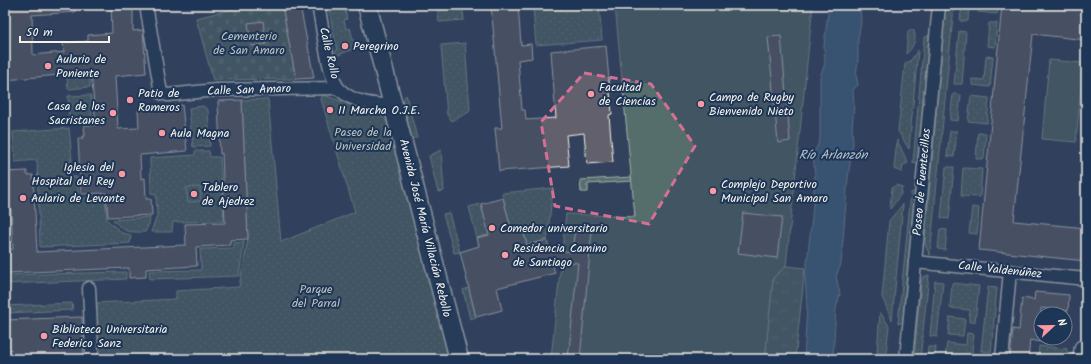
<svg xmlns="http://www.w3.org/2000/svg" width="1091" height="364" font-family="Kalam,sans-serif">
<style>
.green{fill:url(#green-dots);stroke:#a4b0aa}
.forest{fill:url(#forest-crowns);stroke:#a4b0aa}
.cemetery{fill:url(#cemetery-stones);stroke:#a4b0aa}
.pitch{fill:#546e6c;stroke:#a4b0aa}
.water{fill:#43688a;stroke:#8a9fb0}
.building{fill:#62606c;stroke:#f4f1e8}
.lines{fill:none;stroke-linecap:round;stroke-linejoin:round}
.minor-casing{stroke:#f4f1e8;stroke-width:15}
.highway-casing{stroke:#f4f1e8;stroke-width:21}
.minor{stroke:#1d3557;stroke-width:12}
.highway{stroke:#1d3557;stroke-width:18}
.marked{fill:none;stroke:#d66f93;stroke-width:3;stroke-dasharray:8 5;stroke-linejoin:round}
.poi-dot{fill:#ff9aa2;stroke:#1d3557;stroke-width:1.5}
.labels{text-anchor:middle;dominant-baseline:central;stroke-width:4;stroke-linejoin:round;paint-order:stroke}
.park-label{font-size:12px;fill:#bcc3bd;stroke:#1d3557}
.poi-label{font-size:12px;fill:#f4f1e8;stroke:#1d3557;text-anchor:start}
.street-label{font-size:12px;fill:#f4f1e8;stroke:#1d3557}
.water-label{font-size:13px;font-style:italic;fill:#b6c1c7;stroke:#1d3557}
</style>
<defs>
<pattern id="green-dots" width="8" height="8" patternUnits="userSpaceOnUse"><rect width="8" height="8" fill="#546e6c"/><path d="M2 2h.1M6 6h.1" fill="none" stroke="#6d8381" stroke-width="1.8" stroke-linecap="round"/></pattern>
<pattern id="forest-crowns" width="20" height="18" patternUnits="userSpaceOnUse"><rect width="20" height="18" fill="#546e6c"/><path d="M2 6a3 3 0 1 1 6 0M12 15a3 3 0 1 1 6 0" fill="none" stroke="#6d8381"/></pattern>
<pattern id="cemetery-stones" width="16" height="16" patternUnits="userSpaceOnUse"><rect width="16" height="16" fill="#546e6c"/><path d="M2 7V4a2 2 0 0 1 4 0v3zM10 15v-3a2 2 0 0 1 4 0v3z" fill="#6d8381"/></pattern>
</defs>
<rect width="100%" height="100%" fill="#32425d"/>
<filter id="ink" filterUnits="userSpaceOnUse"><feTurbulence type="fractalNoise" baseFrequency=".025" numOctaves="2"/><feDisplacementMap in="SourceGraphic" scale="8" xChannelSelector="R" yChannelSelector="G"/><feConvolveMatrix kernelMatrix="1 2 1 2 8 2 1 2 1" color-interpolation-filters="sRGB"/></filter>
<g filter="url(#ink)">
<g class="green">
<polygon points="328,5 344,5 347,19 344,20 346,29 350,28 355,48 334,57 334,55 337,50"/>
<polygon points="437,5 462,5 464,20 439,22"/>
<polygon points="574,5 599,5 602,40 536,45 533,8"/>
<polygon points="946,5 954,6 930,255 925,245 925,240"/>
<polygon points="962,5 969,5 968,21 960,21"/>
<polygon points="979,5 998,7 997,14 978,12"/>
<polygon points="989,23 997,23 995,47 987,46"/>
<path d="M913,29C918,38 913,48 906,54L908,32Z"/>
<polygon points="959,31 966,32 962,84 954,84"/>
<polygon points="929,35 918,162 913,163 924,38"/>
<polygon points="465,43 470,109 469,112 452,121 447,115 441,45"/>
<polygon points="918,50 909,149 898,131 905,64 911,60"/>
<polygon points="986,56 993,57 990,87 972,85 972,79 984,80"/>
<polygon points="90,76 90,87 68,89 67,78"/>
<polygon points="953,94 961,95 958,121 950,120"/>
<polygon points="91,95 92,119 69,120 68,96"/>
<polygon points="323,95 381,115 389,124 449,359 98,359 95,303 176,299 176,291 239,287 248,239 242,100 268,99 281,242 355,212 321,99"/>
<polygon points="406,95 417,138 412,138 402,101"/>
<polygon points="971,96 989,98 987,123 968,121"/>
<polygon points="203,106 208,110 210,146 193,147 189,108"/>
<polygon points="69,128 72,161 64,163 65,173 71,177 77,177 79,199 105,196 107,220 122,233 131,235 130,243 40,247 37,160 15,162 13,132"/>
<polygon points="950,131 957,131 954,157 947,156"/>
<polygon points="978,133 986,133 984,159 976,159"/>
<polygon points="897,140 908,163 903,165 902,172 901,172 894,169"/>
<polygon points="441,150 444,191 438,192 429,156"/>
<polygon points="195,151 209,151 210,157 220,157 224,221 173,222 172,232 151,232 157,216 156,194 151,193 150,158 195,155"/>
<polygon points="946,167 954,167 949,219 941,218"/>
<polygon points="963,168 982,169 980,197 961,196"/>
<polygon points="632,177 632,181 588,184 588,192 581,192 580,180"/>
<polygon points="896,185 902,187 901,194 890,209 892,188"/>
<polygon points="553,188 547,240 527,245 522,226 511,228 502,193"/>
<polygon points="915,191 903,322 898,324 911,193"/>
<polygon points="481,204 489,235 477,238 469,207"/>
<polygon points="903,204 892,320 882,297 889,221"/>
<polygon points="972,207 979,208 977,234 969,233"/>
<polygon points="449,213 460,252 454,253 443,214"/>
<path d="M150,217L149,224L145,232C126,232 126,233 113,220Z"/>
<polygon points="940,229 947,230 945,250 938,249"/>
<polygon points="244,242 239,276 150,279 149,271 201,270 200,249 234,248 234,243"/>
<polygon points="126,272 126,279 5,284 5,275"/>
<polygon points="929,275 920,359 914,359 921,282 923,277"/>
<polygon points="935,281 943,282 937,337 930,336"/>
<polygon points="952,283 979,286 975,322 969,322 970,310 950,308"/>
<polygon points="988,287 997,288 991,352 981,351"/>
<polygon points="469,288 476,317 470,319 463,290"/>
<polygon points="72,303 73,310 5,313 5,306"/>
<polygon points="880,312 889,326 886,353 890,356 890,359 880,359 880,355 877,352"/>
<polygon points="950,317 965,319 963,336 948,335"/>
<polygon points="967,333 974,334 971,359 945,359 947,343 966,345"/>
<polygon points="1039,346 1067,349 1066,359 1038,359"/>
<polygon points="928,347 936,347 935,359 927,359"/>
</g>
<polygon class="forest" points="786,266 805,268 795,359 765,359 773,278"/>
<polygon class="cemetery" points="249,5 282,5 296,79 213,80 196,18"/>
<g class="pitch">
<polygon points="615,5 813,5 786,266 773,278 765,359 551,359 566,214 635,217"/>
<polygon points="1049,60 1083,63 1076,142 1042,139"/>
<polygon points="200,187 201,201 188,202 186,188"/>
</g>
<polygon class="water" points="829,5 860,5 861,22 858,39 858,61 856,75 858,85 853,90 854,105 852,128 853,143 848,177 841,264 836,276 840,294 836,308 835,323 833,359 804,359 807,307 805,275 807,264 813,207 815,176 813,153 818,145 820,138 820,77 825,63 824,45"/>
<g class="building">
<polygon points="5,5 75,5 75,12 32,15 33,55 64,52 63,43 88,41 88,35 112,33 111,5 133,5 133,31 143,30 146,73 115,76 118,129 139,128 138,110 182,105 187,151 140,155 141,179 145,178 146,199 151,199 152,215 108,217 106,193 81,194 78,138 83,138 82,136 85,136 84,125 96,125 91,72 5,80 5,59 9,59 8,16 5,16"/>
<polygon points="282,5 300,5 314,78 296,79"/>
<polygon points="491,5 518,5 521,45 531,44 532,58 518,60 522,110 525,110 526,120 556,118 551,51 606,46 612,114 609,115 613,162 587,164 584,133 566,135 569,166 499,171 495,128 502,128"/>
<polygon points="1002,5 1070,5 1086,7 1086,40 1033,34 1014,221 1086,228 1086,261 979,250"/>
<polygon points="263,21 266,44 251,46 248,23"/>
<polygon points="781,36 790,141 778,143 768,37"/>
<polygon points="242,100 248,239 230,240 230,245 196,247 197,266 146,269 146,277 129,278 129,268 5,273 5,250 13,249 11,209 5,209 5,172 27,171 27,175 33,175 37,252 186,245 185,224 225,223 222,153 220,154 218,101"/>
<polygon points="503,198 511,228 522,226 527,245 547,240 549,249 572,252 575,228 592,230 580,359 568,359 578,263 551,260 555,273 497,288 502,310 476,317 460,252 479,246 477,238 489,235 481,204"/>
<polygon points="743,213 782,217 777,258 738,253"/>
<polygon points="1035,292 1069,295 1068,311 1041,308 1041,342 1030,340 1028,359 1010,359 1013,329 1019,330 1022,298 1034,300"/>
<polygon points="82,317 84,359 5,359 5,320"/>
</g>
<g class="lines">
<g class="minor-casing">
<g id="minor">
<polyline points="146,5 161,93 168,95 216,90 338,88"/>
<path d="M318,5C322,22 328,78 339,89C353,103 374,105 394,105"/>
<polyline points="915,262 1086,279"/>
<polyline points="89,288 92,352"/>
<polyline points="906,359 939,5"/>
<polyline points="1002,359 1010,271"/>
<polyline points="1079,359 1081,347"/>
</g>
</g>
<g class="highway-casing">
<polyline id="highway" points="367,5 459,359"/>
</g>
<use href="#minor" class="minor"/>
<use href="#highway" class="highway"/>
</g>
</g>
<path d="M0 0H1091V364H0ZM584,73L651,84L695,146L649,224L555,206L541,122Z" fill="#32425d" fill-opacity=".55" fill-rule="evenodd"/>
<path class="marked" d="M584,73L651,84L695,146L649,224L555,206L541,122Z"/>
<g class="poi-dot">
<circle cx="345" cy="46" r="4"/>
<circle cx="48" cy="66" r="4"/>
<circle cx="591" cy="94" r="4"/>
<circle cx="130" cy="100" r="4"/>
<circle cx="701" cy="104" r="4"/>
<circle cx="330" cy="110" r="4"/>
<circle cx="113" cy="113" r="4"/>
<circle cx="162" cy="133" r="4"/>
<circle cx="122" cy="174" r="4"/>
<circle cx="713" cy="191" r="4"/>
<circle cx="194" cy="194" r="4"/>
<circle cx="23" cy="198" r="4"/>
<circle cx="492" cy="228" r="4"/>
<circle cx="505" cy="255" r="4"/>
<circle cx="44" cy="336" r="4"/>
</g>
<g class="labels">
<g class="park-label">
<text x="249" y="36">Cementerio<tspan x="249" dy="14">de San Amaro</tspan></text>
<text x="363" y="132">Paseo de la<tspan x="363" dy="14">Universidad</tspan></text>
<text x="316" y="289">Parque<tspan x="316" dy="14">del Parral</tspan></text>
</g>
<g class="poi-label">
<text x="353" y="46">Peregrino</text>
<text x="56" y="59">Aulario de<tspan x="56" dy="14">Poniente</tspan></text>
<text x="599" y="87">Facultad<tspan x="599" dy="14">de Ciencias</tspan></text>
<text x="138" y="93">Patio de<tspan x="138" dy="14">Romeros</tspan></text>
<text x="709" y="97">Campo de Rugby<tspan x="709" dy="14">Bienvenido Nieto</tspan></text>
<text x="105" y="106" text-anchor="end">Casa de los<tspan x="105" dy="14">Sacristanes</tspan></text>
<text x="338" y="110">II Marcha O.J.E.</text>
<text x="170" y="133">Aula Magna</text>
<text x="114" y="167" text-anchor="end">Iglesia del<tspan x="114" dy="14">Hospital del Rey</tspan></text>
<text x="721" y="184">Complejo Deportivo<tspan x="721" dy="14">Municipal San Amaro</tspan></text>
<text x="202" y="187">Tablero<tspan x="202" dy="14">de Ajedrez</tspan></text>
<text x="31" y="198">Aulario de Levante</text>
<text x="500" y="228">Comedor universitario</text>
<text x="513" y="248">Residencia Camino<tspan x="513" dy="14">de Santiago</tspan></text>
<text x="52" y="329">Biblioteca Universitaria<tspan x="52" dy="14">Federico Sanz</tspan></text>
</g>
<g class="street-label">
<text transform="translate(329 53) rotate(77)">Calle Rollo</text>
<text transform="translate(249 90) rotate(-2)">Calle San Amaro</text>
<text transform="translate(922 182) rotate(-85)">Paseo de Fuentecillas</text>
<text transform="translate(425 228) rotate(76)">Avenida José María Villacián Rebollo</text>
<text transform="translate(1000 270) rotate(6)">Calle Valdenúñez</text>
</g>
<g class="water-label">
<text x="833" y="155">Río Arlanzón</text>
</g>
</g>
<rect width="1091" height="364" fill="none" stroke="#1d3557" stroke-width="20"/>
<rect x="10" y="10" width="1071" height="344" fill="none" stroke="#f4f1e8" stroke-width="1.5" filter="url(#ink)"/>
<g transform="translate(1053 326) rotate(68)"><circle r="19" fill="#1d3557" stroke="#738091"/>
<path d="M0-3L7 15L0 10L-7 15Z" fill="#ff9aa2"/>
<text y="-6" font-size="11" font-weight="bold" text-anchor="middle" fill="#f4f1e8">N</text>
</g>
<path d="M20 36v6h89v-6" fill="none" stroke="#f4f1e8" stroke-width="2"/>
<text x="26" y="36" font-size="12" fill="#f4f1e8" stroke="#1d3557" stroke-width="3" paint-order="stroke">50 m</text>
</svg>
